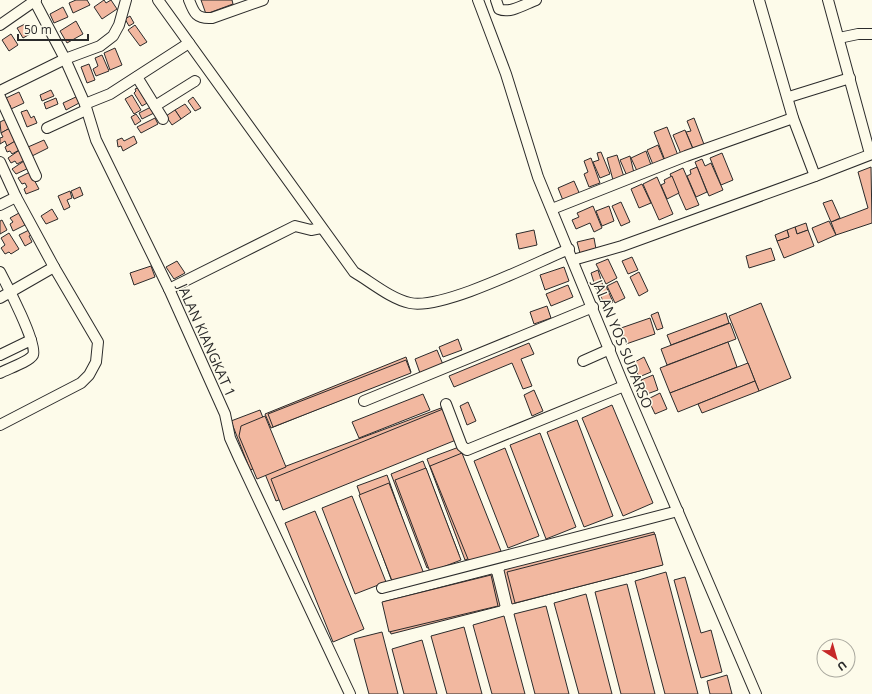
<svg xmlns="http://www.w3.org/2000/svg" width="872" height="694" font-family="'Open Sans',sans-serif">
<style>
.building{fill:#f2b8a0;stroke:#2b2b2b}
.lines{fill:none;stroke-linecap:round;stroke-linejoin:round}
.minor-casing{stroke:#2b2b2b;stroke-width:12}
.minor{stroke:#fdfbea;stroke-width:10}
.labels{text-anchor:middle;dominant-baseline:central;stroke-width:3;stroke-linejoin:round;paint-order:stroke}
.street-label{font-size:14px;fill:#2b2b2b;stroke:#fdfbea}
</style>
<rect width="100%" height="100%" fill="#fdfbea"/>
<g class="building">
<polygon points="76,0 87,0 90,5 73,13 69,3"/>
<polygon points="104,0 106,3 111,0 117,9 102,19 94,7"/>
<polygon points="201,0 232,0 233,4 206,14"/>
<polygon points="63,7 68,17 54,23 50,14"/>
<polygon points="130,16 134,23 129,26 125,19"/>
<polygon points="76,21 83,34 67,43 60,31"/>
<polygon points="25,24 30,34 23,38 17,28"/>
<polygon points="135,25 147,42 140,46 128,30"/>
<polygon points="11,34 18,45 9,51 2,40"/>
<polygon points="115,48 122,65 110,70 104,53"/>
<polygon points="102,55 109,71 96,76 93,69 98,66 95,58"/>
<polygon points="89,64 95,80 87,83 81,67"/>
<polygon points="140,87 146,94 142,95 145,100 147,98 149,102 142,106 134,93 136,91 135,89"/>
<polygon points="51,90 54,96 42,101 40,95"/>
<polygon points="19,92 24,103 11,109 10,105 7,107 6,103 8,102 6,98"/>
<polygon points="132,95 141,110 134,114 125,99"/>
<polygon points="78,96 81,102 66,110 63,103"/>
<polygon points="193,97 201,108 195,111 188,101"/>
<polygon points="56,98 58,104 46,109 44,103"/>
<polygon points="185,104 191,112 181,119 175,110"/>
<polygon points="153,106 156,112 142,119 139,113"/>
<polygon points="27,110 31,118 34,116 37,123 27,127 21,112"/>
<polygon points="175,110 181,119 172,125 166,116"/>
<polygon points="136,114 141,121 135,125 131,117"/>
<polygon points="155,118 158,124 141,133 137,127"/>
<polygon points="694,118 705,147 694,151 686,132 691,131 687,121"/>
<polygon points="6,119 10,128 1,133 0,122"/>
<polygon points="667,127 679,158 666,163 654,132"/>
<polygon points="10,128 17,140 7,146 5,141 0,144 0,138 3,137 1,133"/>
<polygon points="685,130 693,149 681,154 673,135"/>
<polygon points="134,136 137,143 123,151 121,146 118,147 117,140 122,138 124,141"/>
<polygon points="17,140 21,149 12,154 10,151 7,152 5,147"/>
<polygon points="44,140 48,148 32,156 28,147"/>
<polygon points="658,145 665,162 654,167 647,150"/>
<polygon points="21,149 27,159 17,164 15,161 11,163 8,158"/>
<polygon points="646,151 651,165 637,171 631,158"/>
<polygon points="601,152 610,174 600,178 593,162 599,160 597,153"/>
<polygon points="722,153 733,180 721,185 710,158"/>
<polygon points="617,155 624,177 613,180 607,158"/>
<polygon points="630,156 634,173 627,176 620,160"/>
<polygon points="591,158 600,183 589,187 584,174 588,172 584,161"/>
<polygon points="27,159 31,167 16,174 12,169"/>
<polygon points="702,159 705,166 711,163 723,190 709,196 695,162"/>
<polygon points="697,167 707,192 696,197 687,176 691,174 690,170"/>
<polygon points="871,167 872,223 836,235 831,222 868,208 858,172"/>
<polygon points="683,168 699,205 686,210 670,174"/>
<polygon points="30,172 39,189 26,194 24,189 27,187 25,183 22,184 18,178"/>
<polygon points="672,176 679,193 667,199 661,185 665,183 664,180"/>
<polygon points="657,177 673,214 659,220 643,184"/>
<polygon points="574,181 581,197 564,203 558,188"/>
<polygon points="642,184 651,203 639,208 631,189"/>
<polygon points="80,187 83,195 74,199 71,191"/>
<polygon points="70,191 72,198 67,200 70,207 64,210 58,196"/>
<polygon points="832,200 840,218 831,222 823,203"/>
<polygon points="621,202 630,222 621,226 612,206"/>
<polygon points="593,206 602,228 594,232 590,223 576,229 572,220 579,217 577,213"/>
<polygon points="609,206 614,221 602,226 596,211"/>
<polygon points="52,209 58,219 46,224 41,216"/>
<polygon points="19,213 25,225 13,231 10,224 13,222 10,218"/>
<polygon points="2,220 7,230 0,234 0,221"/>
<polygon points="829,221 836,235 818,243 812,228"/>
<polygon points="806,223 808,230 797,234 795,227"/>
<polygon points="795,227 797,234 808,230 814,246 784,258 777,241 789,237 787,230"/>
<polygon points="31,229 33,234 29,236 32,242 25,246 19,235"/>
<polygon points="534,230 537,245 519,249 516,234"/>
<polygon points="787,230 789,237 777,241 775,235"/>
<polygon points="9,233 19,249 11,254 9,252 5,254 1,248 5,245 1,238"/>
<polygon points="594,238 596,249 580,253 577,242"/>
<polygon points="771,248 775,260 749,268 746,256"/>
<polygon points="632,257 638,270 628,274 622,261"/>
<polygon points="608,259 617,278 606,284 596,264"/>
<polygon points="177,261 185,273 174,279 166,267"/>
<polygon points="151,266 155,277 134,285 130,273"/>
<polygon points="564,267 569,281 545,290 540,275"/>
<polygon points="598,270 603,286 596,289 591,273"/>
<polygon points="639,272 648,291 639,296 630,277"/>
<polygon points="617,281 625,298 615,303 607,286"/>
<polygon points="568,285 573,297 551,306 546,294"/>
<polygon points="606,286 613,302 605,306 598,290"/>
<polygon points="761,303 791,378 759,391 729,316"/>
<polygon points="547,306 551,318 534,324 530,312"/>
<polygon points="658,312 663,328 657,330 651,315"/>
<polygon points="726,313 729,323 671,345 667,335"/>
<polygon points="650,318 655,334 626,344 621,328"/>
<polygon points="730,323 736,339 667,365 661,349"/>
<polygon points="458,339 462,350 443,357 439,347"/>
<polygon points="728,342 737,367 670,393 660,368"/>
<polygon points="529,343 534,354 521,359 532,386 523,389 512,363 454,387 449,376"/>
<polygon points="437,350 444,367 421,376 415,359"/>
<polygon points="406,357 411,372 271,428 265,414"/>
<polygon points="644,357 651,372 639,377 633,363"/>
<polygon points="406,360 411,373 273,427 268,414"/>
<polygon points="748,363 755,381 678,412 670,393"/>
<polygon points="653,375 658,390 647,394 641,380"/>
<polygon points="755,381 759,391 702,413 698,404"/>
<polygon points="534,390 543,411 532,416 524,395"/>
<polygon points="660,393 667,409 655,414 648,399"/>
<polygon points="423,394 430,410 359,438 352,422"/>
<polygon points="468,402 476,421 467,425 460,406"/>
<polygon points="612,405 653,503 623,516 582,418"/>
<polygon points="441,408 451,435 276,501 265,474"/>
<polygon points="443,409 456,440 283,510 271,479"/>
<polygon points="260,410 279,459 250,470 231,421"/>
<polygon points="265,416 286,467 257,479 239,436 241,426"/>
<polygon points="577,420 613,516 584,527 547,432"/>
<polygon points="540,433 576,527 546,539 510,445"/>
<polygon points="459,447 498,547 465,560 427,459"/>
<polygon points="505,448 539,536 508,548 474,461"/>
<polygon points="462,453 501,551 470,564 430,466"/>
<polygon points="423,461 459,555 427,568 391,474"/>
<polygon points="426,468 461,560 430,572 395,480"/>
<polygon points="387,475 420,568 391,579 357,486"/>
<polygon points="389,483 424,574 394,586 359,495"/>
<polygon points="352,496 386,582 355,594 322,508"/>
<polygon points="315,511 364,629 333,642 285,523"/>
<polygon points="654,532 662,565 512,604 504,570"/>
<polygon points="655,534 663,565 515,603 507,572"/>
<polygon points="666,572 698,694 665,694 635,581"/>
<polygon points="492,574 500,606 391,634 383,602"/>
<polygon points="491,575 498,606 389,632 382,602"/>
<polygon points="685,577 701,633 711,630 722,672 701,678 674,580"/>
<polygon points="627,584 655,694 621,694 595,592"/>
<polygon points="586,594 612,694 579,694 554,603"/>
<polygon points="546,606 569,694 535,694 514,614"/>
<polygon points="504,616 525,694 492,694 473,625"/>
<polygon points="464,627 482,694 447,694 431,636"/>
<polygon points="382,632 398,694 369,694 354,639"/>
<polygon points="422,640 437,694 404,694 392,649"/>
<polygon points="727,675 732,694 710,694 707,681"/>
</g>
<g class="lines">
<g class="minor-casing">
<g id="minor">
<polyline points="34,0 65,59 85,104 96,140 169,289 225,414 230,438 239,458 350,694"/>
<path d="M158,0L354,272C371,282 391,299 410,303C443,310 535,263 569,249"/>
<path d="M189,0C194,13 196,19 212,18L263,0"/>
<polyline points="478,0 506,74 538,177 624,386 756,694"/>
<path d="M496,0L499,9C510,14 525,4 536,0"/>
<polyline points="759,0 793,118 815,176"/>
<polyline points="828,0 870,154"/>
<polyline points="0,25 36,0"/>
<polyline points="839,38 858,34 872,34"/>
<polyline points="137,77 163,119"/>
<polyline points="0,91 65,59 100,46 113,36 119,25 126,0"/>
<polyline points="0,97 36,176"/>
<polyline points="789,97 850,78"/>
<polyline points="85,104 110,94 189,43"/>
<polyline points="155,106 195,81"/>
<polyline points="47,128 86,110"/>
<polyline points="0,162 16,197 54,267 98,342 96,362 89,375 81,383 0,425"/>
<polyline points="0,205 16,197"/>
<polyline points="552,209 686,156 793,118"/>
<polyline points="573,260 622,246 815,176 872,154"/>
<path d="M0,272C7,285 38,345 33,355C29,362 7,369 0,373"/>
<polyline points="169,289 295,226 311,230 321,228"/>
<polyline points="0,298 54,267"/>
<polyline points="0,355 31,340"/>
<polyline points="583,361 610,349"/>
<polyline points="364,401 593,307"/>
<polyline points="446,404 462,446 467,450 624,386"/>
<polyline points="382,588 678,511"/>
</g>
</g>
<use href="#minor" class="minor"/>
</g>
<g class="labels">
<g class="street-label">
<text transform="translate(207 340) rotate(66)">JALAN KIANGKAT 1</text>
<text transform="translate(623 344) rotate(68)">JALAN YOS SUDARSO</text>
</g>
</g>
<g transform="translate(836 658) rotate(143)"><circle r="19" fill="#fdfbea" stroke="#a9a89e"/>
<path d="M0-3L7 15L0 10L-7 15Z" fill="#c62828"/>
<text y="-6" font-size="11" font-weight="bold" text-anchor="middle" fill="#2b2b2b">U</text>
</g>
<path d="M18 34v6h70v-6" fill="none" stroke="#2b2b2b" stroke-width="2"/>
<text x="24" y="34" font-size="12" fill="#2b2b2b" stroke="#fdfbea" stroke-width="3" paint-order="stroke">50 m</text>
</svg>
